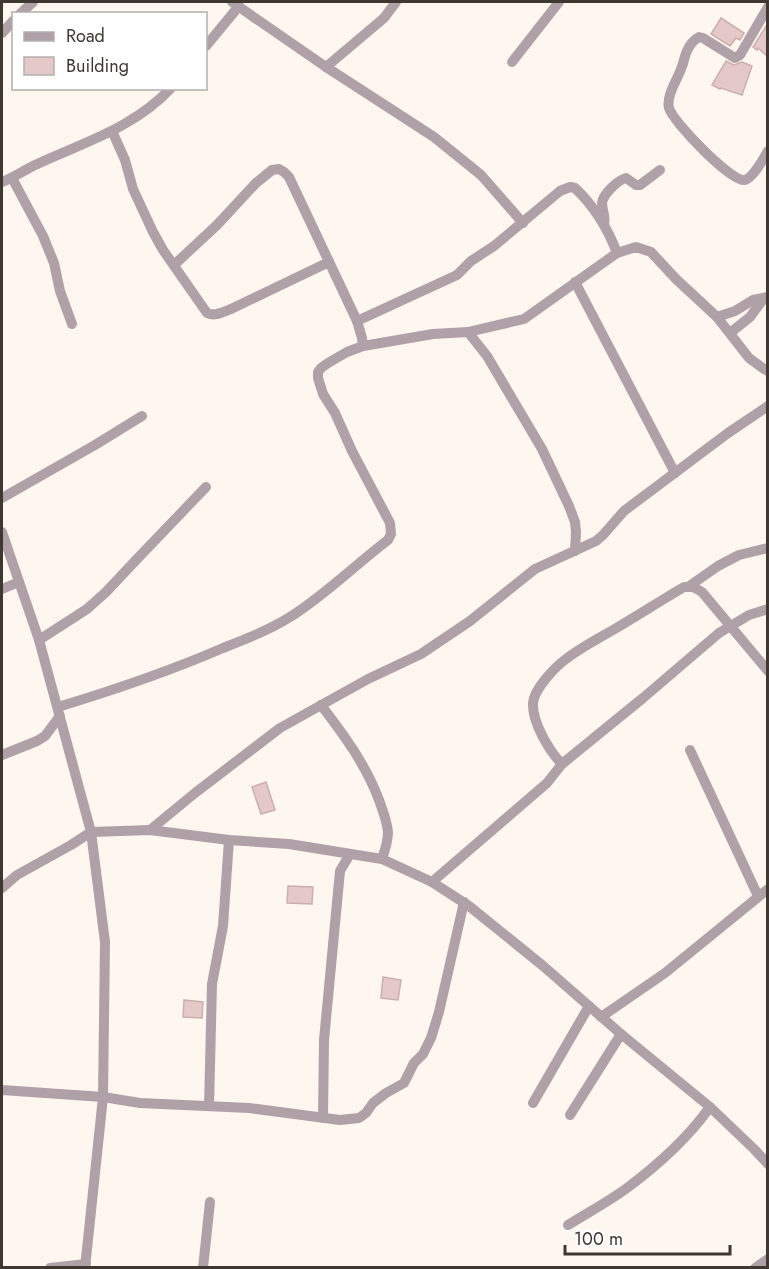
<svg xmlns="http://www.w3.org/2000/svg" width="769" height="1269" font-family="Jost,sans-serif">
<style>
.building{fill:#e5c9c8;stroke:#caafad;stroke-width:1.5}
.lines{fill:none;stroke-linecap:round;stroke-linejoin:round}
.street{stroke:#b0a1a9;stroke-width:10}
</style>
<rect width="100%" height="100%" fill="#fef7f0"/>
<g class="building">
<polygon points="721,18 744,33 740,40 736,38 730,46 711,34"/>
<polygon points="768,23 768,57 758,48 757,50 753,47"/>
<polygon points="726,61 734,65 742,62 752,66 742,95 721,88 720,89 712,85"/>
<polygon points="266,782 275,810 261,814 252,787"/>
<polygon points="288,886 313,887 312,904 287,903"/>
<polygon points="383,977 401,980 398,1000 381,998"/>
<polygon points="184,1000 203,1002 202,1018 183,1017"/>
</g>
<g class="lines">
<g class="street">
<polyline points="232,2 326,67 434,137 481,175 523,223"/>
<path d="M768,7L740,55L735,58L703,38L699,37C694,40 689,46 687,51C684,57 684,63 681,69C677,80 666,96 669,108C673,122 732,183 745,180C754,177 763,159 768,151"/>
<polyline points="20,14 33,2"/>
<polyline points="2,33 14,20"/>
<polyline points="206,46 239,6"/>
<polyline points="512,62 559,2"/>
<polyline points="326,67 384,18 396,2"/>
<path d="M112,131L125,160L133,189L153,232L163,250L207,313C214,317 223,312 231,309L329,262"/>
<polyline points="12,178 43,236 54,263 60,291 72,324"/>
<path d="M2,182C13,178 23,171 35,165C82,143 134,128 171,88"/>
<path d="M604,224C606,216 602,211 602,203C603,194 618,180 626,178L636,185H640L660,170"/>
<polyline points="174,265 217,225 256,183 272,170 279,169 284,172 289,177 357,321"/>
<polyline points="575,282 675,473"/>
<polyline points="717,317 735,311 753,300 768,297"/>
<polyline points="468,332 487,356 542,449 569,506 575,522 576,532 575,551"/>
<polyline points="730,333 750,317 764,298"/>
<path d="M363,346L362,338L357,321L457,275L471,261L494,246L560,191L570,187L575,188C594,206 608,229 617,253"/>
<polyline points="2,498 95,445 142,416"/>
<polyline points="2,532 39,640 91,832 105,942 103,1097 85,1268"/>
<polyline points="688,587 718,566 739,555 768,548"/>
<polyline points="2,589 19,582"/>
<polyline points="39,640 87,609 106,592 137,559 206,487"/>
<path d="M321,705C344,735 366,765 379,800C383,811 387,821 388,832C388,842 385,850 382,859"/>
<path d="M58,707C114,690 170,671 223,648C246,639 269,630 290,617C325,595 355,565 388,540L391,534L390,523L352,451L335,413L323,394L318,378V372L321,368L328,363L347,352L363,346L433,334L468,332L524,319L617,253L636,247L651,252L676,279L717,317L749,358L764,369L768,371"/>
<polyline points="690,750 758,896"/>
<polyline points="2,755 37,741 45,736 60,716"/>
<path d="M562,764C549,751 532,722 533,703C534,689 555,667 566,659C580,648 597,639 613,630C637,616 660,601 684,587H693L702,592L768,671"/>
<polyline points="150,830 195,793 280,728 368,679 421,654 470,621 535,569 596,541 603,535 624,511 728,433 768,406"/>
<polyline points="432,882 547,783 562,764 643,698 719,633 749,615 768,609"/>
<polyline points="2,888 17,875 71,845 91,832 150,830 229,840 289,844 382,859 432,882 469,906 542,965 621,1034 710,1107 754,1149 768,1164"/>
<polyline points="601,1017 665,973 768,889"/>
<polyline points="2,1090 103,1097 140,1103 249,1108 340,1120 359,1118 366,1113 373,1103 386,1093 404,1083 414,1063 423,1054 431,1038 439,1012 464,902"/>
<polyline points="533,1103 589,1006"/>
<polyline points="209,1106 212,984 223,926 229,840"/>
<polyline points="570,1115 621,1034"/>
<polyline points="323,1118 324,1040 340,871 350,854"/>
<path d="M568,1225C587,1213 608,1202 627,1188C658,1165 687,1139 710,1107"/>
<polyline points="50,1268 86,1264"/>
<polyline points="203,1268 210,1202"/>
<polyline points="755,1268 768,1259"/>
</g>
</g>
<rect width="769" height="1269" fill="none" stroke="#3f3831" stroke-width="6"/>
<rect x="12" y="12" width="195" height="78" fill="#ffffff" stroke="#b2afad" stroke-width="1.5"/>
<rect x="24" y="32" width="30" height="9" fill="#b0a1a9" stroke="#b2afad" stroke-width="1.5"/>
<text x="66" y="42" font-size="18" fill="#3f3831">Road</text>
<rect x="24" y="57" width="30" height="18" fill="#e5c9c8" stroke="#b2afad" stroke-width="1.5"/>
<text x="66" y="72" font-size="18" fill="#3f3831">Building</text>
<path d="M565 1245v9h165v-9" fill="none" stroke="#3f3831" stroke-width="3"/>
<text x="574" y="1245" font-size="18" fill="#3f3831" stroke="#ffffff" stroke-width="4.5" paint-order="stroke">100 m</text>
</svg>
